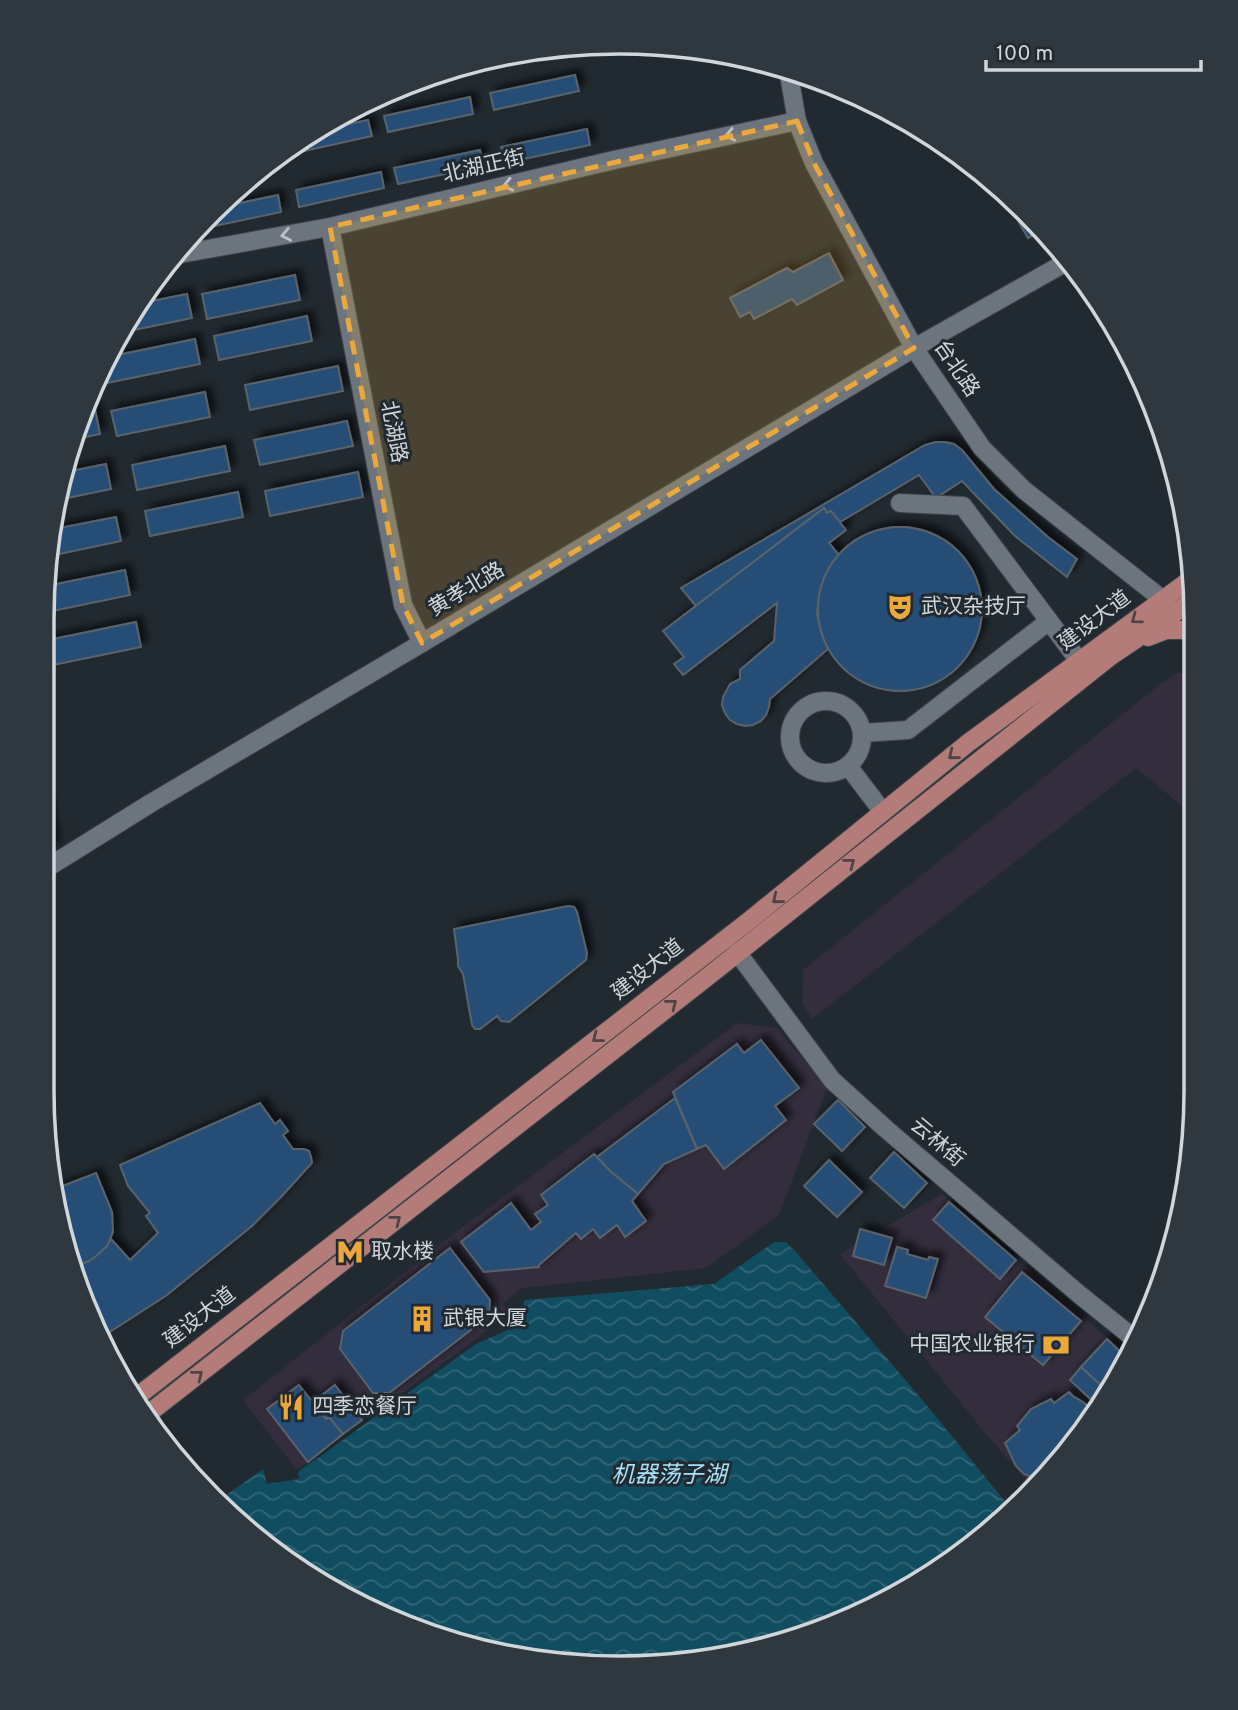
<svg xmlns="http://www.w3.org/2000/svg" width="1238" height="1710" font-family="Overpass,'Noto Sans SC',sans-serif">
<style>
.commercial{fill:#332d3d}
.water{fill:url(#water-waves)}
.building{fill:#254e76;stroke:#5a626b;stroke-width:2;filter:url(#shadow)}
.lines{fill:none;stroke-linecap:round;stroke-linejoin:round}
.minor-casing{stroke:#3f454b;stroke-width:20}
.major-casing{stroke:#3f454b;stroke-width:20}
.minor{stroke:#6c757e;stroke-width:18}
.major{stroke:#b37c78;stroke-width:18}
.oneway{stroke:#bdc3c8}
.oneway2{stroke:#4e4346}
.marked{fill:#eda83c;fill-opacity:0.2;stroke:#eda83c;stroke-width:5;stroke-dasharray:14 9;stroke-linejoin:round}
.labels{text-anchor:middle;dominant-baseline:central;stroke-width:6;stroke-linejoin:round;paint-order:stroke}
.street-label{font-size:21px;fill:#d1d6db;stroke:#222a31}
.poi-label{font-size:21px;fill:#d1d6db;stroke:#222a31;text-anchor:start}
.water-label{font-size:23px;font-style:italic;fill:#a7e2f8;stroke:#222a31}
.rim{fill:none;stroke:#d1d6db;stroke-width:3.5}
</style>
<defs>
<pattern id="water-waves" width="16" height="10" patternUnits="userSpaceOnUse" patternTransform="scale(1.75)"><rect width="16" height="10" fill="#114d60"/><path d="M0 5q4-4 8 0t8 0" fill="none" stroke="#336676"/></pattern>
<filter id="shadow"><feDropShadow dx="6" dy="-6" stdDeviation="3.5" flood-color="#0009"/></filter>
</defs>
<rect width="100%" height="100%" fill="#222a31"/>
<g class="commercial">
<polygon points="1192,672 1193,845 1187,810 1136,768 812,1019 802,1003 803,970 1159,685 1177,673"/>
<polygon points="737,1023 777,1028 827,1088 779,1215 706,1268 522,1288 503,1303 510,1314 297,1470 243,1400 451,1236"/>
<polygon points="942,1194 1129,1357 1119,1379 1053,1471 1034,1489 986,1434 840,1254"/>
</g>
<polygon class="water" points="774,1242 786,1242 795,1251 925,1403 1012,1510 971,1549 839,1624 694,1663 543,1663 364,1609 239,1525 218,1501 263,1469 267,1484 299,1479 298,1472 476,1344 512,1328 525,1300 714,1284"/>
<g class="building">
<polygon points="575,75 579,91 494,110 490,93"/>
<polygon points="470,97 473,114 388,132 384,116"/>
<polygon points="368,120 372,136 286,155 285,150 316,131"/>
<polygon points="587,129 590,145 505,163 501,147"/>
<polygon points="480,150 483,166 398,184 394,168"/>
<polygon points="381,172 384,188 299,207 296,190"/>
<polygon points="278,195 281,212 205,228 226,206"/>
<polygon points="1011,197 1041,230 1028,238 1006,200"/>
<polygon points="829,253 843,280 797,305 792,299 754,319 750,312 740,317 730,298 787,268 793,272"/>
<polygon points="295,275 300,300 207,319 202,294"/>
<polygon points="187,294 192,318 124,332 137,304"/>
<polygon points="307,316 312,341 219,360 214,336"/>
<polygon points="195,339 200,364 107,383 105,374 113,356"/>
<polygon points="338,366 343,391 250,410 245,385"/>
<polygon points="205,392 210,417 117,436 111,411"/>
<polygon points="95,409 100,434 76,439 89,410"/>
<polygon points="347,421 353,446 260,465 254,440"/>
<polygon points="936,442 945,442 954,444 962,450 994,489 1048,537 1077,559 1067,577 1015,536 962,481 936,498 919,475 840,522 831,511 827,513 824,508 696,606 681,588 925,445"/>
<polygon points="225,446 230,471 137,490 132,465"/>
<polygon points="106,464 111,489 58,500 61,473"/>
<polygon points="358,472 363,497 270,516 265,491"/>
<polygon points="238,492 243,517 150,536 145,511"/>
<polygon points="824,508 827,513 831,511 846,530 829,543 839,555 833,562 824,578 819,595 817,614 821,632 828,649 770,699 769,707 766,715 761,721 753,725 745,726 737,724 730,720 725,713 722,705 723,697 730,684 740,679 740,670 774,641 777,603 683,675 674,664 684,657 663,631"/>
<polygon points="116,517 121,541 50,556 54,529"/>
<circle cx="900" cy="609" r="82"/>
<polygon points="125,570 130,595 43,613 46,586"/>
<polygon points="136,622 141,647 48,666 43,641"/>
<polygon points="42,791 44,791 54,845 42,854"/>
<polygon points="568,906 574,907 577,912 587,953 586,960 509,1022 501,1021 497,1016 480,1029 475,1029 472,1025 463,974 458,966 458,959 454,929"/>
<polygon points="761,1040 799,1088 775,1106 786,1120 724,1169 706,1145 697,1149 673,1092 737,1044 744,1053"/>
<polygon points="675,1098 697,1149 664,1164 638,1194 610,1171 597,1157"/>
<polygon points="838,1100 865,1127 842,1151 814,1124"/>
<polygon points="260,1103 275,1124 280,1120 288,1131 283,1135 293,1149 304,1149 309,1151 311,1157 312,1163 281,1197 252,1226 167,1295 105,1335 74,1267 89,1261 96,1256 107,1246 111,1239 130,1260 158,1233 146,1216 150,1213 128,1186 120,1165"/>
<polygon points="894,1152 927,1183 904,1208 870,1178"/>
<polygon points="594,1154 610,1171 638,1194 632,1201 646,1221 625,1237 617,1225 600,1238 593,1229 581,1239 576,1233 539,1265 539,1267 484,1272 461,1242 511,1203 531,1230 541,1222 535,1214 548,1205 541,1195"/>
<polygon points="829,1160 862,1192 837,1217 804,1186"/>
<polygon points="96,1173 112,1212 113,1232 107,1246 96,1256 89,1261 74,1267 62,1241 55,1189"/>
<polygon points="949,1202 1016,1260 1000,1279 933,1220"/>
<polygon points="860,1229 892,1238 884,1265 853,1256"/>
<polygon points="897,1247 908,1250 907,1254 928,1260 929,1257 938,1259 926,1298 885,1286"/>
<polygon points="450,1248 490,1300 489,1316 389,1393 373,1393 340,1349 343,1331"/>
<polygon points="1022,1272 1081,1321 1043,1365 985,1317"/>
<polygon points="1107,1339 1128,1359 1119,1379 1109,1393 1081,1367"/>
<polygon points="1081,1367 1109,1393 1099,1407 1070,1380"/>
<polygon points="299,1385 326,1419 329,1417 343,1434 308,1462 267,1409"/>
<polygon points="335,1385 362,1420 343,1434 329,1417 326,1419 313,1402"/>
<polygon points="1069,1392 1073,1396 1083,1402 1092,1409 1094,1414 1053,1471 1038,1482 1034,1478 1024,1474 1016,1466 1005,1443 1020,1430 1017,1426 1031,1409 1051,1399 1054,1403"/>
</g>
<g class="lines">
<g class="minor-casing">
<g id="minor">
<polyline points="788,69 797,121 814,163 914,348 982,448 1024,490 1162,599"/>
<polyline points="330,227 403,605 422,643"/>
<polyline points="180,254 330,227 614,160 797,121"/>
<polyline points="900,503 963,506 1079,661"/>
<circle cx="826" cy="737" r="36"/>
<polyline points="862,733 908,730 1049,621"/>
<polyline points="848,766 883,812"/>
<polyline points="42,871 151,803 422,643 914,348 1070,260"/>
<polyline points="737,952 832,1080 886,1129 1080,1295 1136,1340"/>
</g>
</g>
<g class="major-casing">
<g id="major">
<polyline points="1148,637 1166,630 1192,630"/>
<polyline points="134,1399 750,920 968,743 1191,579"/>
<polyline points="144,1417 706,978 1111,656 1191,602"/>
</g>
</g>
<use href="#minor" class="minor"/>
<use href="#major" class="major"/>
</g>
<defs><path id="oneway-chevron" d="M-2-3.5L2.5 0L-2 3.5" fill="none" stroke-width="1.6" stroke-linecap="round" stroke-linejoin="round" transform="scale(1.75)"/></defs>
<g class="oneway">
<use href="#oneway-chevron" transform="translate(730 135) rotate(168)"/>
<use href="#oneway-chevron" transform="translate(508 185) rotate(167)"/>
<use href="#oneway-chevron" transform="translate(286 235) rotate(169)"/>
</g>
<g class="oneway2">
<use href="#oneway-chevron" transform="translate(1136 619) rotate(143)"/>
<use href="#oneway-chevron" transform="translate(953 755) rotate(141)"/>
<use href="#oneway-chevron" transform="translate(850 863) rotate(-38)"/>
<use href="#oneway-chevron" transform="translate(777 899) rotate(141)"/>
<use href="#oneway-chevron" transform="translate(672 1004) rotate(-38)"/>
<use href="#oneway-chevron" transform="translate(597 1038) rotate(142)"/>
<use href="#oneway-chevron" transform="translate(396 1220) rotate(-38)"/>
<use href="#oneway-chevron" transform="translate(198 1375) rotate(-38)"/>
</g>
<path class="marked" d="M797,121L814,163L914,348L422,643L403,605L330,227Z"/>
<defs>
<g id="theatre-bare" transform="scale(2.1)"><path d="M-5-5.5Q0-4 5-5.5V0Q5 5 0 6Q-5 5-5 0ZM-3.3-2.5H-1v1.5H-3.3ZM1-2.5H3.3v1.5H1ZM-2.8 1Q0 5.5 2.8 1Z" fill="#eda83c" stroke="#222a31" stroke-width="2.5" paint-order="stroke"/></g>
<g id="metro-bare" transform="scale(2.1)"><path d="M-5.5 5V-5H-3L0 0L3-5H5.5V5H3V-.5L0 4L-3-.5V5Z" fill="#eda83c" stroke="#222a31" stroke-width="2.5" paint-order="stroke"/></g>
<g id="building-bare" transform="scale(2.1)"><path d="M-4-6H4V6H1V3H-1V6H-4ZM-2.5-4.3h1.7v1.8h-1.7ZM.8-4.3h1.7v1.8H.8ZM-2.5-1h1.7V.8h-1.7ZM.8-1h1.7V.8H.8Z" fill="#eda83c" stroke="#222a31" stroke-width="2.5" paint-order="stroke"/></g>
<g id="bank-bare" transform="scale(2.1)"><path d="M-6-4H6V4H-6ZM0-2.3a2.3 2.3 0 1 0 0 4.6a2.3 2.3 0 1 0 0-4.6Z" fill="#eda83c" stroke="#222a31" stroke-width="2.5" paint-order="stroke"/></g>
<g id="restaurant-bare" transform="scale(2.1)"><path d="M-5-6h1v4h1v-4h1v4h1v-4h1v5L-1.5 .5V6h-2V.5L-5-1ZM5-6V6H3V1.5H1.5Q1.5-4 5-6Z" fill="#eda83c" stroke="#222a31" stroke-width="2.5" paint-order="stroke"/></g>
</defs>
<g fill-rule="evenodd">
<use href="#theatre-bare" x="900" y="607"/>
<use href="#metro-bare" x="350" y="1252"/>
<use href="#building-bare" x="422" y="1319"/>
<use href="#bank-bare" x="1056" y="1345"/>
<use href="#restaurant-bare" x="291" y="1407"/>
</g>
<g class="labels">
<g class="street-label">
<text transform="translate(484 167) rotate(-13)">北湖正街</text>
<text transform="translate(956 369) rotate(56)">台北路</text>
<text transform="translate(393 432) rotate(79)">北湖路</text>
<text transform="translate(467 590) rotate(-31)">黄孝北路</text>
<text transform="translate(1095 621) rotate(-37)">建设大道</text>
<text transform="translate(648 970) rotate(-38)">建设大道</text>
<text transform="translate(937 1143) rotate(40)">云林街</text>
<text transform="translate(200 1318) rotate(-38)">建设大道</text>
</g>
<g class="poi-label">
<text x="921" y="607">武汉杂技厅</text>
<text x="371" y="1252">取水楼</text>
<text x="443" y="1319">武银大厦</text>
<text x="1035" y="1345" text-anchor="end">中国农业银行</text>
<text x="312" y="1407">四季恋餐厅</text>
</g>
<g class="water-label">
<text x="669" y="1476">机器荡子湖</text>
</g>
</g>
<path d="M0 0H1238V1710H0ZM619 54H619A565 565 0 0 1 1184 619V1091A565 565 0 0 1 619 1656H619A565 565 0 0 1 54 1091V619A565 565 0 0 1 619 54Z" fill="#30383f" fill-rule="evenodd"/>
<path class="rim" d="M619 54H619A565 565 0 0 1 1184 619V1091A565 565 0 0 1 619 1656H619A565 565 0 0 1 54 1091V619A565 565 0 0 1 619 54Z"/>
<path d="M986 60v10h215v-10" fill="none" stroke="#d1d6db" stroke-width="3.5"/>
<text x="996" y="60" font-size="21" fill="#d1d6db" stroke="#222a31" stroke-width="5" paint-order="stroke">100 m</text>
</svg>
